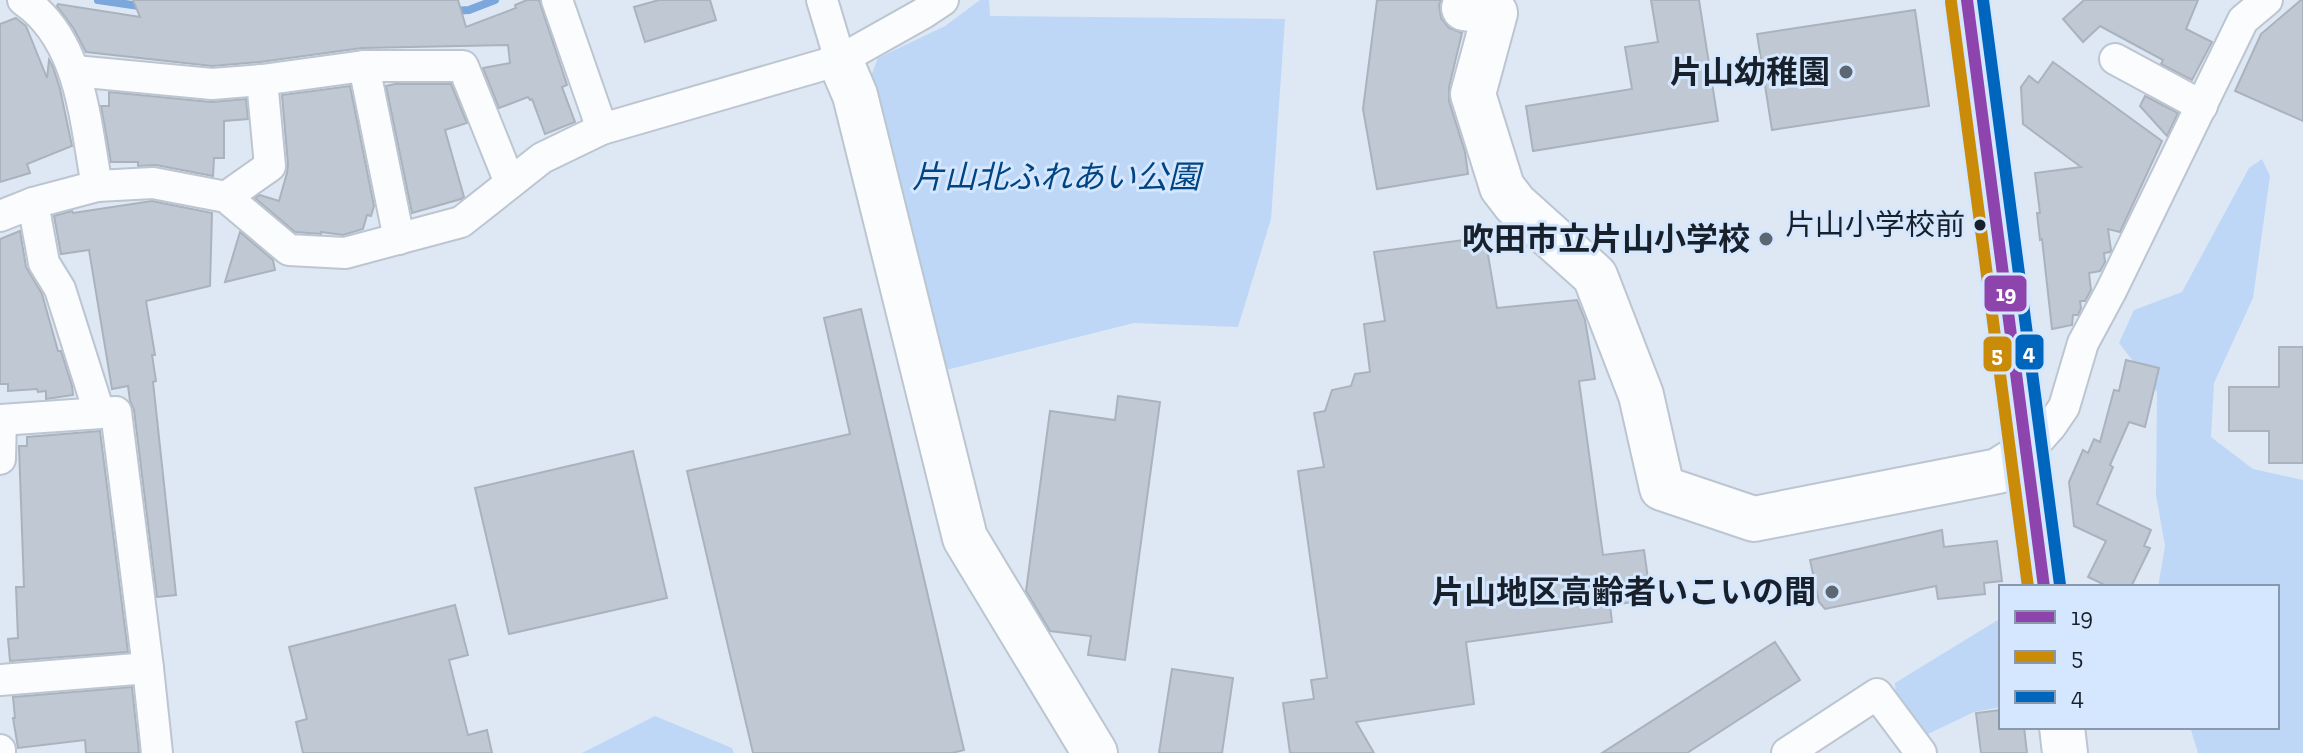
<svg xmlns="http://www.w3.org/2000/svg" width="2303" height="753" font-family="'Zilla Slab','Noto Sans JP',serif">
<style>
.green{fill:#bed7f6}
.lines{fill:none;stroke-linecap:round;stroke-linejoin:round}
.stream{stroke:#7ba7dc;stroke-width:8}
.building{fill:#bfc8d3;stroke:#aab2bd;stroke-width:2}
.street-casing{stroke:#bcc5d0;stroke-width:34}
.secondary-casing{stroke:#bcc5d0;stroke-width:48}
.street{stroke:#fafcfe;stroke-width:30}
.secondary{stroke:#fafcfe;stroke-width:44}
.bus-1-casing{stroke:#d5e7fe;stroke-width:18}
.bus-2-casing{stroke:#d5e7fe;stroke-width:18}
.bus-3-casing{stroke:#d5e7fe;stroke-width:18}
.bus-1{stroke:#8e44ad;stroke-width:12}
.bus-2{stroke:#ca8b09;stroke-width:12}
.bus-3{stroke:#0065bd;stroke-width:12}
.poi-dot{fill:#5d6772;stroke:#d5e7fe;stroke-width:3}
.bus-dot{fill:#18212b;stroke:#d5e7fe;stroke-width:3}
.labels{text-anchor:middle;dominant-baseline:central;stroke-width:6;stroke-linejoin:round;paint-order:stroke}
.bus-label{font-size:30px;fill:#18212b;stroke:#d5e7fe;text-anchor:end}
.poi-label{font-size:32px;font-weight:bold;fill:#18212b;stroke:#d5e7fe;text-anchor:end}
.park-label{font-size:32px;font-style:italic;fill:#004483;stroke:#d5e7fe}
.line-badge{stroke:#d5e7fe;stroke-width:3}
.badge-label{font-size:22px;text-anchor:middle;font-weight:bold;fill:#fff}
</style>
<rect width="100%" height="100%" fill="#dee8f5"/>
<g class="green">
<polygon points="980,0 989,0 990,16 1285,19 1271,219 1238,327 1134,323 938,372 867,86 878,58 945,26"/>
<polygon points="2262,159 2270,176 2253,298 2214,383 2211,437 2253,469 2303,480 2303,753 2198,753 2190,727 2277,727 2277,587 2158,587 2165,546 2156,495 2157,392 2119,343 2134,310 2182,292 2249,168"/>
<polygon points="2001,618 2001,707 1974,712 1924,736 1896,702 1895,683"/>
<polygon points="655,716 732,748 734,753 582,753"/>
</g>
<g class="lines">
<g class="stream">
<polyline points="98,0 146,7"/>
<polyline points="453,11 469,10 495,0"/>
</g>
</g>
<g class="building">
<polygon points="133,0 458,0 466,27 516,8 515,5 527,0 539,0 567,85 562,87 575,122 545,134 532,99 530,100 528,97 499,108 483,68 510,63 508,45 362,48 260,62 212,66 86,52 74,29 57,6 58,4 140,17"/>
<polygon points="659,0 710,0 716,20 645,42 634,7"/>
<polygon points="1377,0 1441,0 1439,5 1441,18 1449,28 1462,33 1449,87 1449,101 1465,152 1468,174 1377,189 1363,109"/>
<polygon points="1651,0 1699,0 1718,121 1533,151 1526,106 1632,89 1625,47 1658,42"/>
<polygon points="2084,0 2198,0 2186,29 2212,42 2192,80 2161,64 2163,60 2100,26 2083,42 2063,19"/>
<polygon points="2301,0 2303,0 2303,121 2235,91 2261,34"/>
<polygon points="1915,10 1929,106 1772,130 1757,34"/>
<polygon points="16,18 26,26 47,78 49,60 53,67 60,89 72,146 27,164 30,173 0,182 0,24"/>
<polygon points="2053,62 2162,141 2120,232 2108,229 2111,250 2110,252 2104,253 2105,262 2100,271 2089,273 2091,290 2085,301 2080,301 2081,308 2078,315 2073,315 2072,325 2052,329 2042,239 2040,240 2037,213 2040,213 2035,173 2081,167 2023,124 2021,87 2029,76 2038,83"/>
<polygon points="395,84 451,84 467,123 445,130 464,197 461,199 412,213 386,86"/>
<polygon points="350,86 374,206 371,216 367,215 363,229 343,235 321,232 321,234 295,232 255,198 260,195 279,201 287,173 288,164 282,95"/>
<polygon points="109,92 211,102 246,99 248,119 224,121 224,158 214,158 213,176 156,165 138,166 138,162 111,162 101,106 109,106"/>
<polygon points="2145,96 2178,113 2167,136 2140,106"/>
<polygon points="152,201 212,213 210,286 146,301 155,355 152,355 156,381 153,382 176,595 157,597 134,410 130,401 128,386 112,389 89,250 61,254 54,216 72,211 73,213"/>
<polygon points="20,231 26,267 42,294 58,351 61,351 72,386 73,395 46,399 46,391 38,392 37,389 8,391 8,384 0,384 0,239"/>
<polygon points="240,232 273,260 275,270 225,282"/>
<polygon points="1485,237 1497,308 1577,300 1585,320 1595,379 1579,381 1603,555 1644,550 1651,600 1610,605 1612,622 1466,642 1474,704 1356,722 1374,753 1290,753 1283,703 1314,699 1311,680 1327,678 1298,471 1324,467 1314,413 1325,411 1332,390 1351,386 1355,374 1370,372 1364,324 1385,321 1374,252"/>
<polygon points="861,309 964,750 952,753 753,753 687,471 850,434 824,318"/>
<polygon points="2279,347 2303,347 2303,463 2269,463 2269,431 2229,431 2229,387 2279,387"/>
<polygon points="2126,360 2159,368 2145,427 2129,422 2110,465 2113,467 2097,504 2151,530 2144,546 2150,548 2131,587 2109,587 2088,577 2106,541 2074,526 2069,482 2083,450 2088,453 2094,439 2100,442 2114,390 2119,391"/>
<polygon points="1118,396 1160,402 1125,660 1088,655 1091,636 1050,631 1026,591 1050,411 1115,420"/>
<polygon points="100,431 128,652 10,661 8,639 18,638 16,587 24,587 19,446 27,446 27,437"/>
<polygon points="633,451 667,598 509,634 475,488"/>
<polygon points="1942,530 1944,547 1997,541 2002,581 1984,583 1985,594 1938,599 1936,586 1825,609 1819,602 1810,560"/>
<polygon points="455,605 468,655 449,660 468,735 487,730 492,753 303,753 296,722 307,719 289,647"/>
<polygon points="1775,642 1800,680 1687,753 1602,753"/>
<polygon points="1172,669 1233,678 1222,753 1159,753"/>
<polygon points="132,687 139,753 86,753 85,740 18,748 13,718 15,718 13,697"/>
<polygon points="2001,710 2001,727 2024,727 2027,753 1981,753 1976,713"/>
</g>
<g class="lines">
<g class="street-casing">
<g id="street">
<path d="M23,0C82,40 85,123 97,186"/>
<polyline points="557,0 602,129 840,60 922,14 943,0"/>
<polyline points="822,0 840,60"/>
<polyline points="2115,59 2202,106"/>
<polyline points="364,66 399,239"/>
<polyline points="75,71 212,84 262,80 364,66 463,66 510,183"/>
<polyline points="226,197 270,166 262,80"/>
<polyline points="33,203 44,263 60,289 99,412"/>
<polyline points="0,216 33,203 97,186 153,183 226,197 289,250 345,253 461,222 542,158 602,129"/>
<polyline points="0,420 116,412 148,668 157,753"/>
<polyline points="2027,453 2051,426 2064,407 2083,343 2111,291 2243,20 2267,0"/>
<polyline points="0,459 1,420"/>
<polyline points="0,680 148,668"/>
<polyline points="0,750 0,753"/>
<polyline points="1787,753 1877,694 1921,753"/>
</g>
</g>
<g class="secondary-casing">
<g id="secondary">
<polyline points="1967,0 2044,587"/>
<polyline points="1464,8 1495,13 1473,94 1502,187 1515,204 1595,276 1641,395 1662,488 1754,519 1998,471 2027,453"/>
<polyline points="840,60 855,95 965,538 1095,753"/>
<polyline points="2062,727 2065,753"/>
</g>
</g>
<use href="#street" class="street"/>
<use href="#secondary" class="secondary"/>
<g class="bus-1-casing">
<polyline id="bus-1" points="1967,0 2044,587"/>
</g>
<g class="bus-2-casing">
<polyline id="bus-2" points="1951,2 2028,587"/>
</g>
<g class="bus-3-casing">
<polyline id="bus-3" points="1983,0 2060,585"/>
</g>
<use href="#bus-1" class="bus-1"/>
<use href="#bus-2" class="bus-2"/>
<use href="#bus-3" class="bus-3"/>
</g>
<g class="poi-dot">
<circle cx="1846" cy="72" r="8"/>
<circle cx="1766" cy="239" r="8"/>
<circle cx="1832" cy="592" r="8"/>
</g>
<circle class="bus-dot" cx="1980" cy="225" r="7"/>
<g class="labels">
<g class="bus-label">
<text x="1965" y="225">片山小学校前</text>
</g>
<g class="poi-label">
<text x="1830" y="72">片山幼稚園</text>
<text x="1750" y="239">吹田市立片山小学校</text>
<text x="1816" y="592">片山地区高齢者いこいの間</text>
</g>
<g class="park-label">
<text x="1056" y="177">片山北ふれあい公園</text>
</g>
</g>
<g class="line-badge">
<rect x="1983" y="274" width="45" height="39" rx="8" fill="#8e44ad"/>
<rect x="2014" y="333" width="31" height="38" rx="8" fill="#0065bd"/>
<rect x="1982" y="335" width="31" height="38" rx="8" fill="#ca8b09"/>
</g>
<g class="badge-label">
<text x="2006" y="301">19</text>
<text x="2029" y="360">4</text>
<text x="1997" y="362">5</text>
</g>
<rect x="1999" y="585" width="280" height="144" fill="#d5e7fe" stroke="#8998aa" stroke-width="2"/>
<rect x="2015" y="611" width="40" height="12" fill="#8e44ad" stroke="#8998aa" stroke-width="2"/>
<text x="2071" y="625" font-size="24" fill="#18212b">19</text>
<rect x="2015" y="651" width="40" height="12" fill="#ca8b09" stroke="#8998aa" stroke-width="2"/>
<text x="2071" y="665" font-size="24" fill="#18212b">5</text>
<rect x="2015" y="691" width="40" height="12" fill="#0065bd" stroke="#8998aa" stroke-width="2"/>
<text x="2071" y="705" font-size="24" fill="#18212b">4</text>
</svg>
